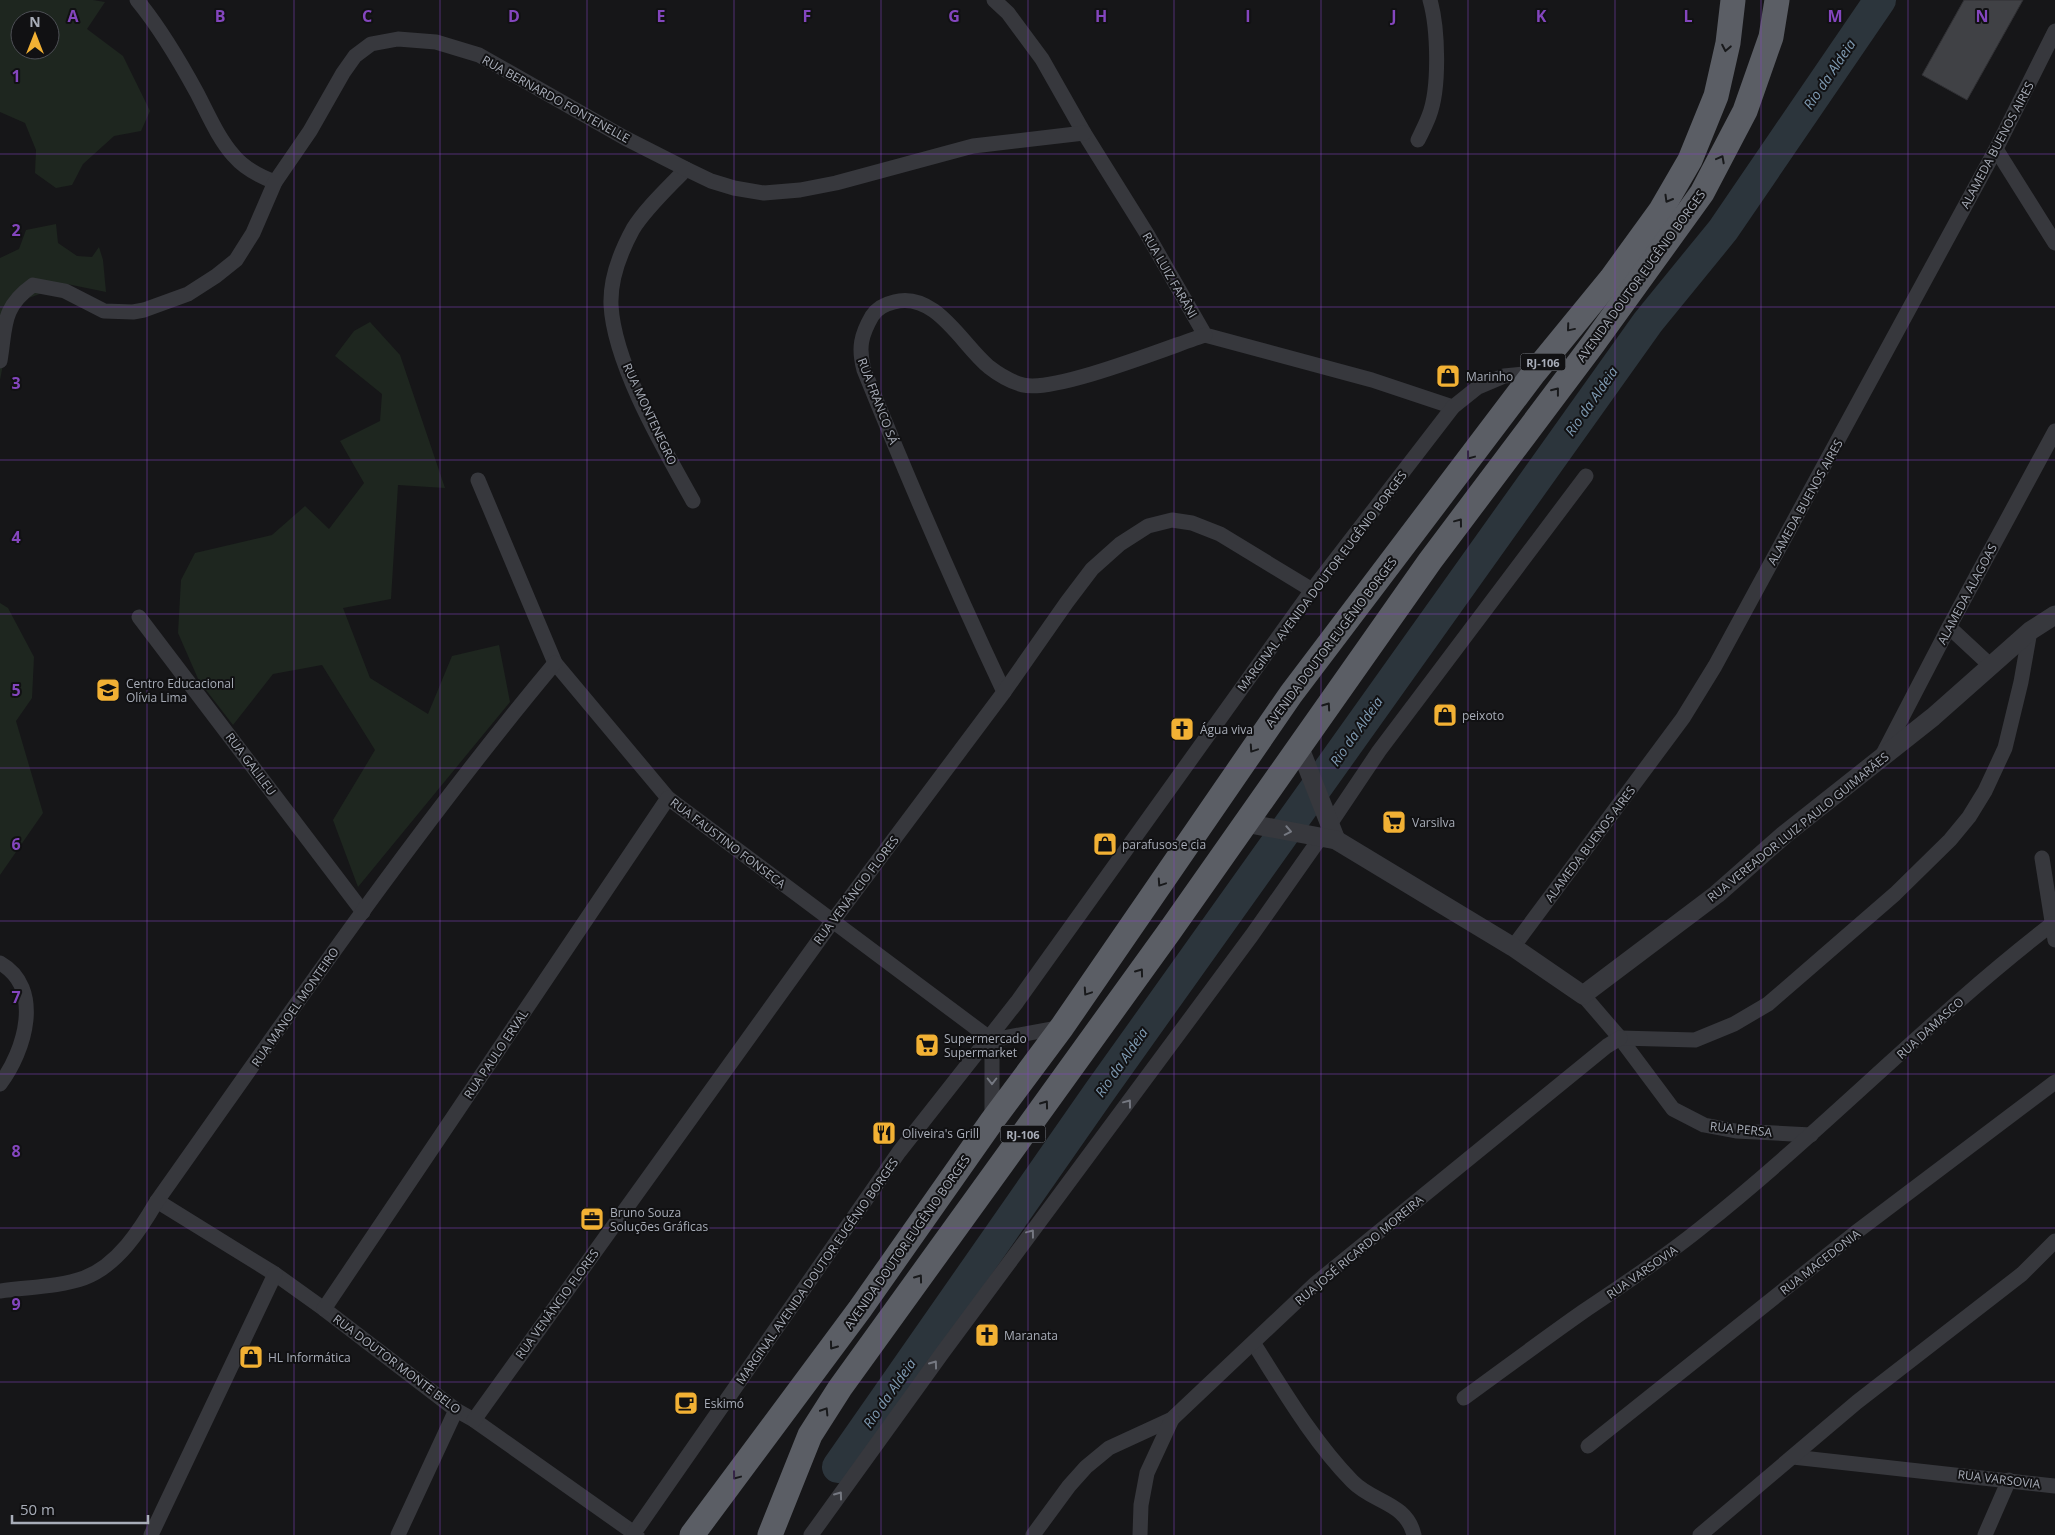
<svg xmlns="http://www.w3.org/2000/svg" width="2055" height="1535" font-family="'Open Sans',sans-serif">
<style>
.green{fill:#1e261f;fill-rule:evenodd}
.lines{fill:none;stroke-linecap:round;stroke-linejoin:round}
.river{stroke:#2c353c;stroke-width:32}
.building{fill:#404145;stroke:#303034}
.minor{stroke:#37383d;stroke-width:15}
.tertiary{stroke:#37383d;stroke-width:19}
.trunk{stroke:#5b5e65;stroke-width:25}
.oneway{stroke:#18191b}
.oneway2{stroke:#757881}
.grid{fill:none;stroke:#8446be;stroke-width:1;stroke-opacity:0.55}
.labels{text-anchor:middle;dominant-baseline:central;stroke-width:4;stroke-linejoin:round;paint-order:stroke}
.shield{fill:#111113;stroke:#7b7e86;stroke-width:1}
.shield-label{font-size:11px;font-weight:bold;fill:#a8adb8}
.street-label{font-size:12px;fill:#a8adb8;stroke:#111113}
.poi-label{font-size:12px;fill:#a8adb8;stroke:#111113;text-anchor:start}
.water-label{font-size:14px;font-style:italic;fill:#7f9bb3;stroke:#111113}
.grid-label{font-size:16px;text-anchor:middle;font-weight:bold;fill:#8446be;stroke:#111113;stroke-width:4;stroke-linejoin:round;paint-order:stroke}
</style>
<rect width="100%" height="100%" fill="#161618"/>
<g class="green">
<path d="M0,0H93L105,2L87,29L123,56L150,111L141,131L114,136L83,164L72,185L56,188L35,173L36,150L25,123L0,112ZM20,20H50V50H20Z"/>
<polygon points="56,224 58,243 77,256 92,257 99,247 103,260 106,292 67,284 15,303 0,380 0,258 19,249 26,230"/>
<polygon points="370,322 400,355 445,488 398,485 391,599 343,608 370,678 428,714 452,656 499,645 510,702 358,887 333,820 375,750 322,665 273,674 233,725 199,681 178,633 181,580 195,553 272,535 305,506 329,529 364,483 340,441 380,421 382,394 335,356 354,331"/>
<polygon points="0,603 8,608 34,657 32,698 16,721 43,813 0,875"/>
</g>
<g class="lines">
<polyline class="river" points="838,1467 1100,1091 1648,322 1723,230 1880,0"/>
</g>
<polygon class="building" points="1964,0 2023,0 1967,100 1922,75"/>
<g class="lines">
<g class="minor">
<path d="M137,0C161,29 179,60 197,93C208,114 218,138 234,156C245,169 259,176 275,182"/>
<polyline points="994,0 1008,13 1042,59 1084,133 1147,234 1205,335 1372,380 1453,407"/>
<path d="M1418,140C1422,132 1426,124 1429,116C1440,88 1438,28 1430,0"/>
<polyline points="1996,149 2055,243"/>
<path d="M686,169C669,187 646,208 633,229C621,251 610,280 611,305C614,364 664,449 693,501"/>
<path d="M0,361C6,326 1,308 33,285L65,291L104,311L133,312L144,310L188,294L216,276L236,260L253,233L275,182L310,131L343,73L355,56L371,44L398,39L436,42L479,55L625,138L686,169L711,181L734,188L764,193L800,190L836,183L973,146L1084,133"/>
<polyline points="478,480 555,663 668,798 992,1040 1062,1027"/>
<polyline points="139,617 363,912"/>
<polyline points="1949,627 1991,666"/>
<path d="M1004,692C954,586 908,479 864,370C858,348 861,335 872,316C877,308 885,304 894,302C936,291 962,345 989,367C998,374 1012,382 1023,385C1055,393 1169,347 1205,335"/>
<polyline points="1883,754 1949,627 2055,431"/>
<polyline points="1330,824 1379,751 1586,476"/>
<polyline points="2042,858 2055,940"/>
<polyline points="1513,947 1683,718 1715,666 1996,149 2055,31"/>
<path d="M0,963C44,988 25,1051 0,1084"/>
<polyline points="1583,995 1620,1038 1673,1109 1704,1125 1736,1131 1811,1135"/>
<polyline points="1620,1038 1695,1040 1734,1024 1768,1004 1895,894 1950,840 1969,817 1985,791 2005,748 2021,682 2030,631"/>
<polyline points="992,1040 992,1119"/>
<polyline points="157,1201 275,1274 324,1309 456,1410 474,1420 634,1533"/>
<path d="M0,1291C26,1287 59,1287 84,1278C118,1265 140,1230 157,1201C286,1019 412,834 555,663"/>
<polyline points="324,1309 668,798"/>
<path d="M1254,1344C1284,1391 1313,1441 1352,1481C1373,1503 1406,1502 1414,1535"/>
<path d="M1464,1398C1504,1369 1544,1339 1584,1311C1624,1284 1664,1258 1702,1227C1823,1131 1930,1018 2052,924"/>
<polyline points="474,1420 832,922 1004,692 1067,602 1092,569 1120,544 1148,526 1172,520 1192,523 1220,534 1312,590"/>
<polyline points="1588,1446 1855,1233 2055,1082"/>
<polyline points="1793,1457 2055,1486"/>
<polyline points="151,1535 275,1274"/>
<polyline points="398,1535 456,1410"/>
<polyline points="637,1535 634,1533 899,1152 1017,1002 1312,590 1453,407 1478,387 1504,376 1534,373"/>
<polyline points="811,1535 943,1352 1252,935 1321,837"/>
<polyline points="1033,1535 1069,1486 1086,1467 1109,1448 1172,1419 1316,1283 1607,1046 1620,1038"/>
<polyline points="1140,1535 1141,1505 1147,1473 1172,1419"/>
<polyline points="1700,1535 1857,1402 2022,1274 2055,1241"/>
<polyline points="1985,1535 2009,1480"/>
</g>
<g class="tertiary">
<polyline points="1299,746 1336,840"/>
<polyline points="1245,823 1336,840 1513,947 1583,995 1717,894 1784,835 1933,717 2030,631 2055,615"/>
</g>
<g class="trunk">
<polyline points="692,1535 860,1309 992,1121 1062,1027 1291,694 1534,373 1611,279 1661,210 1690,160 1716,96 1728,43 1733,0"/>
<polyline points="770,1535 810,1435 840,1388 1169,932 1430,561 1593,344 1702,193 1745,111 1771,37 1777,0"/>
</g>
</g>
<defs><path id="oneway-chevron" d="M-2-3.5L2.5 0L-2 3.5" fill="none" stroke-width="1.6" stroke-linecap="round" stroke-linejoin="round" transform="scale(1.25)"/></defs>
<g class="oneway">
<use href="#oneway-chevron" transform="translate(1726 48) rotate(101)"/>
<use href="#oneway-chevron" transform="translate(1721 159) rotate(-62)"/>
<use href="#oneway-chevron" transform="translate(1668 199) rotate(120)"/>
<use href="#oneway-chevron" transform="translate(1570 328) rotate(130)"/>
<use href="#oneway-chevron" transform="translate(1556 391) rotate(-52)"/>
<use href="#oneway-chevron" transform="translate(1470 456) rotate(127)"/>
<use href="#oneway-chevron" transform="translate(1459 522) rotate(-53)"/>
<use href="#oneway-chevron" transform="translate(1327 706) rotate(-55)"/>
<use href="#oneway-chevron" transform="translate(1253 749) rotate(124)"/>
<use href="#oneway-chevron" transform="translate(1161 883) rotate(124)"/>
<use href="#oneway-chevron" transform="translate(1140 972) rotate(-54)"/>
<use href="#oneway-chevron" transform="translate(1087 992) rotate(124)"/>
<use href="#oneway-chevron" transform="translate(1045 1104) rotate(-54)"/>
<use href="#oneway-chevron" transform="translate(919 1278) rotate(-54)"/>
<use href="#oneway-chevron" transform="translate(833 1346) rotate(126)"/>
<use href="#oneway-chevron" transform="translate(825 1411) rotate(-58)"/>
<use href="#oneway-chevron" transform="translate(736 1476) rotate(127)"/>
</g>
<g class="oneway2">
<use href="#oneway-chevron" transform="translate(1288 831) rotate(11)"/>
<use href="#oneway-chevron" transform="translate(992 1081) rotate(90)"/>
<use href="#oneway-chevron" transform="translate(1128 1103) rotate(-53)"/>
<use href="#oneway-chevron" transform="translate(1031 1233) rotate(-53)"/>
<use href="#oneway-chevron" transform="translate(934 1364) rotate(-54)"/>
<use href="#oneway-chevron" transform="translate(839 1495) rotate(-54)"/>
</g>
<path class="grid" d="M147,0V1535M294,0V1535M440,0V1535M587,0V1535M734,0V1535M881,0V1535M1028,0V1535M1174,0V1535M1321,0V1535M1468,0V1535M1615,0V1535M1761,0V1535M1908,0V1535M0,154H2055M0,307H2055M0,460H2055M0,614H2055M0,768H2055M0,921H2055M0,1074H2055M0,1228H2055M0,1382H2055"/>
<defs>
<g id="shop-square" transform="scale(1.25)"><rect x="-9" y="-9" width="18" height="18" rx="4" fill="#f2b134" stroke="#111113"/><path d="M-5-2.5h2.3a2.7 3.5 0 0 1 5.4 0H5L5.5 6h-11ZM-1.5-2.5h3a1.5 2.3 0 0 0-3 0Z" fill="#111"/></g>
<g id="school-square" transform="scale(1.25)"><rect x="-9" y="-9" width="18" height="18" rx="4" fill="#f2b134" stroke="#111113"/><path d="M0-5L7-2L0 1L-7-2ZM-4 1L0 2.5L4 1V4Q0 6-4 4Z" fill="#111"/></g>
<g id="church-square" transform="scale(1.25)"><rect x="-9" y="-9" width="18" height="18" rx="4" fill="#f2b134" stroke="#111113"/><path d="M-1.2-6h2.4v3.5h3.3v2.4h-3.3V6h-2.4V-.1h-3.3v-2.4h3.3Z" fill="#111"/></g>
<g id="supermarket-square" transform="scale(1.25)"><rect x="-9" y="-9" width="18" height="18" rx="4" fill="#f2b134" stroke="#111113"/><path d="M-6-5.5h2.5l.6 2H6L4.5 2H-2.5L-4.4-4H-6ZM-1.5 3.2a1.3 1.3 0 1 0 .1 0ZM3 3.2a1.3 1.3 0 1 0 .1 0Z" fill="#111"/></g>
<g id="restaurant-square" transform="scale(1.25)"><rect x="-9" y="-9" width="18" height="18" rx="4" fill="#f2b134" stroke="#111113"/><path d="M-5-6h1v4h1v-4h1v4h1v-4h1v5L-1.5 .5V6h-2V.5L-5-1ZM5-6V6H3V1.5H1.5Q1.5-4 5-6Z" fill="#111"/></g>
<g id="office-square" transform="scale(1.25)"><rect x="-9" y="-9" width="18" height="18" rx="4" fill="#f2b134" stroke="#111113"/><path d="M-6-3h4V-5.5h4V-3h4V5H-6ZM-1-4.5V-3h2v-1.5ZM-6 0V1H6V0Z" fill="#111"/></g>
<g id="cafe-square" transform="scale(1.25)"><rect x="-9" y="-9" width="18" height="18" rx="4" fill="#f2b134" stroke="#111113"/><path d="M-5.5-4.5H6V0H3Q3 3.5 0 3.5H-2.5Q-5.5 3.5-5.5 0ZM3-3.2v2h1.7v-2ZM-6 4.5H4V6H-6Z" fill="#111"/></g>
</defs>
<g fill-rule="evenodd">
<use href="#shop-square" x="1448" y="376"/>
<use href="#school-square" x="108" y="690"/>
<use href="#shop-square" x="1445" y="715"/>
<use href="#church-square" x="1182" y="729"/>
<use href="#supermarket-square" x="1394" y="822"/>
<use href="#shop-square" x="1105" y="844"/>
<use href="#supermarket-square" x="927" y="1045"/>
<use href="#restaurant-square" x="884" y="1133"/>
<use href="#office-square" x="592" y="1219"/>
<use href="#church-square" x="987" y="1335"/>
<use href="#shop-square" x="251" y="1357"/>
<use href="#cafe-square" x="686" y="1403"/>
</g>
<g class="labels">
<g class="shield">
<rect x="1520.5" y="353.5" width="45" height="17" rx="4"/>
<rect x="1000.5" y="1125.5" width="45" height="17" rx="4"/>
</g>
<g class="shield-label">
<text x="1543" y="362">RJ-106</text>
<text x="1023" y="1134">RJ-106</text>
</g>
<g class="street-label">
<text transform="translate(556 99) rotate(29)">RUA BERNARDO FONTENELLE</text>
<text transform="translate(1997 145) rotate(-62)">ALAMEDA BUENOS AIRES</text>
<text transform="translate(1170 275) rotate(60)">RUA LUIZ FARÂNI</text>
<text transform="translate(1641 276) rotate(-54)">AVENIDA DOUTOR EUGÊNIO BORGES</text>
<text transform="translate(878 401) rotate(69)">RUA FRANCO SÁ</text>
<text transform="translate(650 414) rotate(65)">RUA MONTENEGRO</text>
<text transform="translate(1805 502) rotate(-61)">ALAMEDA BUENOS AIRES</text>
<text transform="translate(1322 581) rotate(-53)">MARGINAL AVENIDA DOUTOR EUGÊNIO BORGES</text>
<text transform="translate(1967 594) rotate(-62)">ALAMEDA ALAGOAS</text>
<text transform="translate(1331 642) rotate(-53)">AVENIDA DOUTOR EUGÊNIO BORGES</text>
<text transform="translate(251 764) rotate(53)">RUA GALILEU</text>
<text transform="translate(1798 827) rotate(-39)">RUA VEREADOR LUIZ PAULO GUIMARÃES</text>
<text transform="translate(728 843) rotate(37)">RUA FAUSTINO FONSECA</text>
<text transform="translate(1590 844) rotate(-53)">ALAMEDA BUENOS AIRES</text>
<text transform="translate(856 890) rotate(-53)">RUA VENÂNCIO FLORES</text>
<text transform="translate(295 1007) rotate(-55)">RUA MANOEL MONTEIRO</text>
<text transform="translate(1930 1028) rotate(-42)">RUA DAMASCO</text>
<text transform="translate(496 1054) rotate(-56)">RUA PAULO ERVAL</text>
<text transform="translate(1741 1129) rotate(6)">RUA PERSA</text>
<text transform="translate(907 1242) rotate(-55)">AVENIDA DOUTOR EUGÊNIO BORGES</text>
<text transform="translate(1359 1250) rotate(-40)">RUA JOSÉ RICARDO MOREIRA</text>
<text transform="translate(1820 1262) rotate(-38)">RUA MACEDONIA</text>
<text transform="translate(817 1271) rotate(-55)">MARGINAL AVENIDA DOUTOR EUGÊNIO BORGES</text>
<text transform="translate(1642 1272) rotate(-35)">RUA VARSOVIA</text>
<text transform="translate(557 1304) rotate(-54)">RUA VENÂNCIO FLORES</text>
<text transform="translate(397 1364) rotate(37)">RUA DOUTOR MONTE BELO</text>
<text transform="translate(1999 1479) rotate(7)">RUA VARSOVIA</text>
</g>
<g class="poi-label">
<text x="1466" y="376">Marinho</text>
<text x="126" y="683">Centro Educacional<tspan x="126" dy="14">Olívia Lima</tspan></text>
<text x="1462" y="715">peixoto</text>
<text x="1200" y="729">Água viva</text>
<text x="1412" y="822">Varsilva</text>
<text x="1122" y="844">parafusos e cia</text>
<text x="944" y="1038">Supermercado<tspan x="944" dy="14">Supermarket</tspan></text>
<text x="902" y="1133">Oliveira's Grill</text>
<text x="610" y="1212">Bruno Souza<tspan x="610" dy="14">Soluções Gráficas</tspan></text>
<text x="1004" y="1335">Maranata</text>
<text x="268" y="1357">HL Informática</text>
<text x="704" y="1403">Eskimó</text>
</g>
<g class="water-label">
<text transform="translate(1829 74) rotate(-56)">Rio da Aldeia</text>
<text transform="translate(1591 401) rotate(-55)">Rio da Aldeia</text>
<text transform="translate(1356 731) rotate(-55)">Rio da Aldeia</text>
<text transform="translate(1121 1062) rotate(-55)">Rio da Aldeia</text>
<text transform="translate(889 1393) rotate(-55)">Rio da Aldeia</text>
</g>
</g>
<g class="grid-label">
<text x="73" y="22">A</text>
<text x="220" y="22">B</text>
<text x="367" y="22">C</text>
<text x="514" y="22">D</text>
<text x="661" y="22">E</text>
<text x="807" y="22">F</text>
<text x="954" y="22">G</text>
<text x="1101" y="22">H</text>
<text x="1248" y="22">I</text>
<text x="1394" y="22">J</text>
<text x="1541" y="22">K</text>
<text x="1688" y="22">L</text>
<text x="1835" y="22">M</text>
<text x="1982" y="22">N</text>
<text x="16" y="82">1</text>
<text x="16" y="236">2</text>
<text x="16" y="389">3</text>
<text x="16" y="543">4</text>
<text x="16" y="696">5</text>
<text x="16" y="850">6</text>
<text x="16" y="1003">7</text>
<text x="16" y="1157">8</text>
<text x="16" y="1310">9</text>
</g>
<g transform="translate(35 35)"><circle r="24" fill="#111113" stroke="#4d4f55"/>
<path d="M0-4L9 19L0 12L-9 19Z" fill="#f2b134"/>
<text y="-8" font-size="14" font-weight="bold" text-anchor="middle" fill="#a8adb8">N</text>
</g>
<path d="M12 1515v8h136v-8" fill="none" stroke="#a8adb8" stroke-width="2.5"/>
<text x="20" y="1515" font-size="15" fill="#a8adb8" stroke="#111113" stroke-width="4" paint-order="stroke">50 m</text>
</svg>
